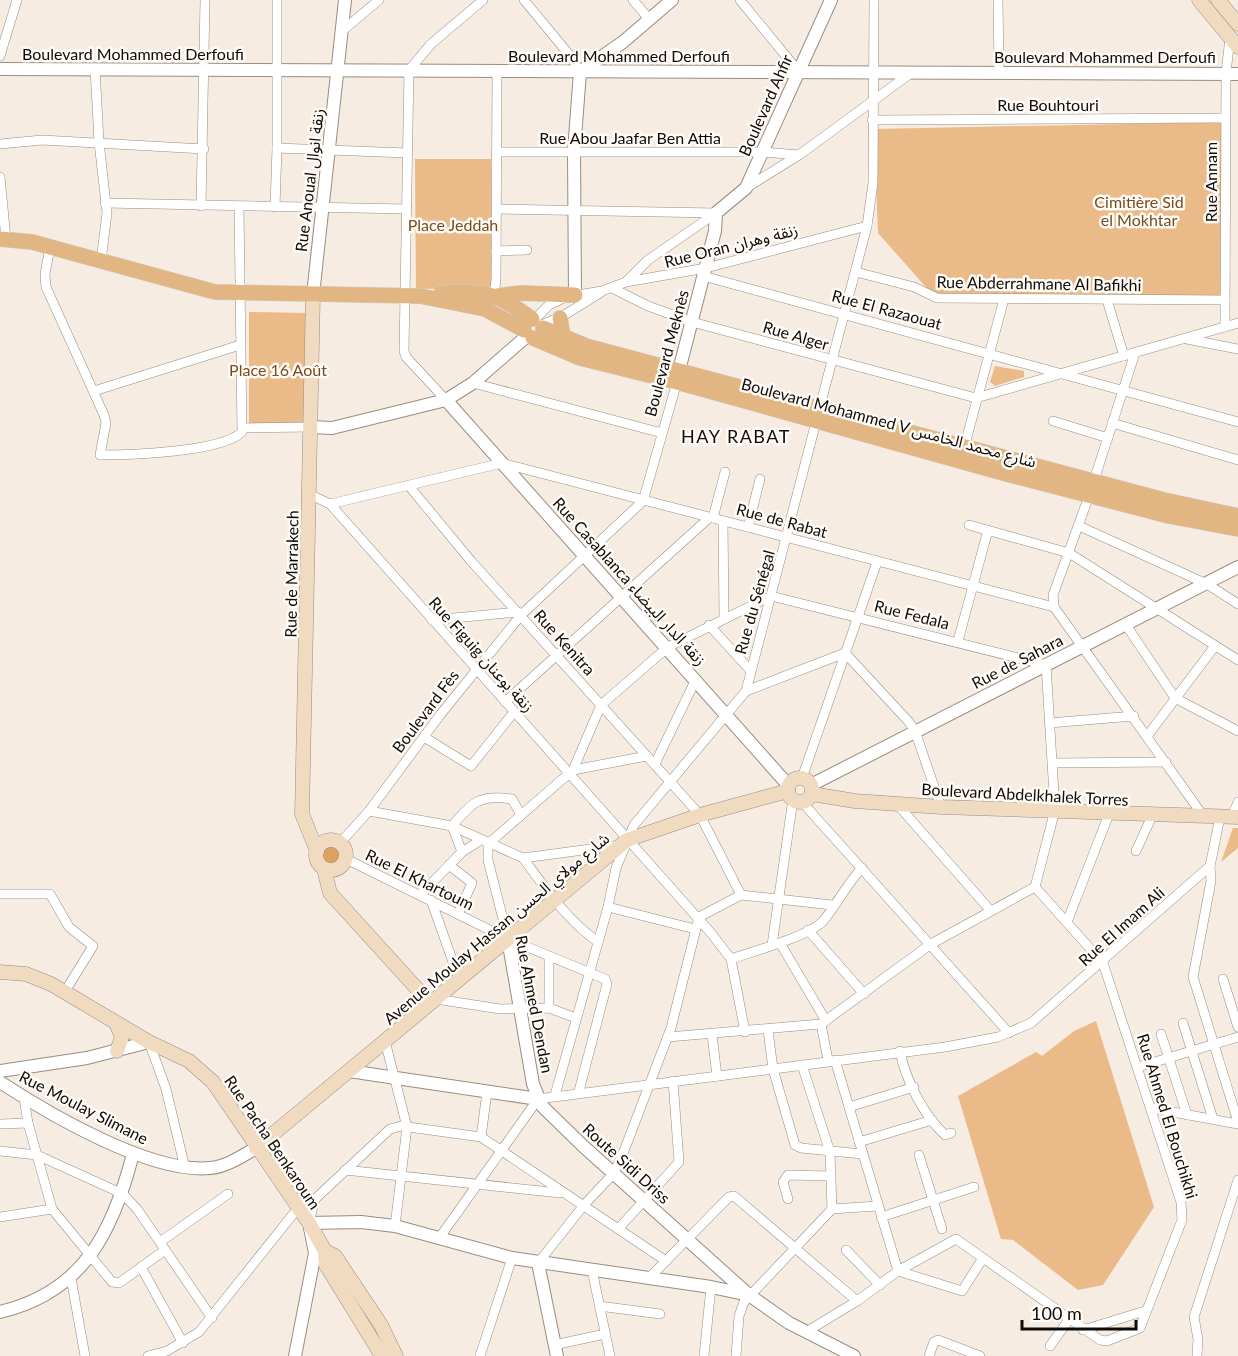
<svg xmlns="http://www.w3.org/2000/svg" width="1238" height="1356" font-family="Lato,'Noto Sans Arabic',sans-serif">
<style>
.green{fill:#ebba89}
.water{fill:#dca061}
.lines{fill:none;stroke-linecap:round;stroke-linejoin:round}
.minor-casing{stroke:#978d83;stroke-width:10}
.tertiary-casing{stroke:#978d83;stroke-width:14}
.secondary-casing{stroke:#978d83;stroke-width:15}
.primary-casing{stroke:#cfcece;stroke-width:16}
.minor{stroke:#fff;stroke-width:9}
.tertiary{stroke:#fff;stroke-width:12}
.secondary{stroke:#f0dbc0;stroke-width:14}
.primary{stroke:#e2b682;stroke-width:15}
.labels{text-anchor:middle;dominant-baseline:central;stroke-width:5;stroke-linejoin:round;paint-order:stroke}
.street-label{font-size:16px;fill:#0f0c08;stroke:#fffbf6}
.park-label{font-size:16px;fill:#764d1f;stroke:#fffbf6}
.neighbourhood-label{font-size:18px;letter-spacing:1.5px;fill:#0f0c08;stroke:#fffbf6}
</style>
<rect width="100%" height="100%" fill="#f7ece1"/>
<g class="green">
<polygon points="1224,122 1226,298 933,295 878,233 874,129"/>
<polygon points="415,159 491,159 492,288 416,289"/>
<polygon points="249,312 307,313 307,425 249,425"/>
<polygon points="995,366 1024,371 1024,377 995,386 990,382"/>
<polygon points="1233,828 1238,828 1238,848 1221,862"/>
<polygon points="1096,1021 1154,1207 1103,1285 1078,1290 1013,1240 1001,1239 958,1096 1036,1052 1042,1056 1074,1031"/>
</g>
<circle class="water" cx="331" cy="856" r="11"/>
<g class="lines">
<g class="minor-casing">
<g id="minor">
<polyline points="524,0 572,58 580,72"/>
<polyline points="633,0 649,19"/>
<polyline points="740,0 799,72"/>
<polyline points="998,0 999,73"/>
<polyline points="342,31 379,0"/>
<polyline points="0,56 17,0"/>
<polyline points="95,68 99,142 107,213 101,261"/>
<polyline points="872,120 1225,118"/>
<polyline points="0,144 42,140 204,149"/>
<polyline points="277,148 407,153"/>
<polyline points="496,152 763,152 799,155"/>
<polyline points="0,177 6,239"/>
<polyline points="746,188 799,155 911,73"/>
<polyline points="105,203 407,209"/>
<polyline points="201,206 205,0"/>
<polyline points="275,207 277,148 277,0"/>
<polyline points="497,209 716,213"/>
<path d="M50,247L45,274L46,287L104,415L106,423L100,455C130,455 222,452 242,432L239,207"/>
<polyline points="496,251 527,250"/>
<polyline points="856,272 914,287 937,298 1225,300"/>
<polyline points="703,276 1238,422"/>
<polyline points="626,282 648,260 716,213"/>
<polyline points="612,288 648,306 692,322 976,398 1238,323"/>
<polyline points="494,295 496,280 497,72"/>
<polyline points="1107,300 1124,356"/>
<polyline points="535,319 549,305 566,297 602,291 626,282 706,268 867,226"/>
<polyline points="542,325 566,314 600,293"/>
<polyline points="1225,327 1226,73 1230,38"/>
<polyline points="1187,339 1238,349"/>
<polyline points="473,383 662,433"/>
<polyline points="94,391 240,345"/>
<polyline points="446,400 406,357 404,351 409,70 431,44 483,0"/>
<polyline points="1053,421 1108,438"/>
<polyline points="1112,423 1238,460"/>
<polyline points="243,428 311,427"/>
<polyline points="964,448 1004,299"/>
<polyline points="409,486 471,561 700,815 741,895"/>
<polyline points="309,494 330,504 711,933 731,959 745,1032"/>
<polyline points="330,504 502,463 1054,607"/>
<polyline points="713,518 725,472"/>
<polyline points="723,521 724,618"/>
<polyline points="969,525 1069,553 1238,660"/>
<polyline points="1079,526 1207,584 1238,604"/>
<polyline points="748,527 760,479"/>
<polyline points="1054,607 1053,595 1089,496 1135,353"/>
<polyline points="1054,607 1204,817"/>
<polyline points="432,620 518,612"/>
<polyline points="709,625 750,670"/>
<polyline points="1126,625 1175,698 1238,731"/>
<polyline points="958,641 988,530"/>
<polyline points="746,691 845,653 909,722 915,731 941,807"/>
<polyline points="505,702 709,518"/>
<polyline points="1049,723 1134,716"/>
<polyline points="1148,735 1215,646"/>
<polyline points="424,737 471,766 514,712"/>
<polyline points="1053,763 1166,762"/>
<polyline points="655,764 696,679"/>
<polyline points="573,770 647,756"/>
<polyline points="802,778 877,562"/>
<polyline points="802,802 1009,1033"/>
<polyline points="897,804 990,910"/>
<polyline points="369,811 452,826 523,858 621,845"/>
<polyline points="1220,817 1210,866 1211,881 1193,977 1238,1122"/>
<polyline points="1232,817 1238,802"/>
<polyline points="340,843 369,811 440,715 521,615 643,501 677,382"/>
<polyline points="488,844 573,770 601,705 668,647 771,596 1046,665 1055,810 1035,887"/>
<polyline points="488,844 488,860 508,939"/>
<polyline points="1136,851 1152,816"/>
<path d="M462,852L452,826C472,802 480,794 512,799L521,815"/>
<path d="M523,858C546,889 566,919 598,942"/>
<polyline points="346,859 508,939 605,979 607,984 579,1091"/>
<polyline points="449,865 472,883 458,914"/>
<polyline points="0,894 50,894 69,927 93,946 64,993"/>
<polyline points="420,895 462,852 481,840"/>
<polyline points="431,900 459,979"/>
<polyline points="608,907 695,929"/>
<polyline points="1067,922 1109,814"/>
<polyline points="808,930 864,994"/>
<polyline points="780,943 826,1021"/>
<polyline points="772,945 793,799"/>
<path d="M731,959C751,952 810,936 823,921C837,905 845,886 862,868"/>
<polyline points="1223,979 1238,1027"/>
<polyline points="436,999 500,1009 549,1008 576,1018"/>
<polyline points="549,1008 549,956"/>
<polyline points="1183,1023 1213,1119"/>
<polyline points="821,1024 828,1060"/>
<polyline points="768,1030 773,1069 795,1145 801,1148 862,1154"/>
<polyline points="1161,1034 1187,1115"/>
<polyline points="712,1035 717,1076"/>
<polyline points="668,1037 821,1024 931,944 1035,887"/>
<polyline points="385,1041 407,1127 395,1226"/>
<polyline points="149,1042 166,1089 185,1168"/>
<path d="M900,1051C905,1079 924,1116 945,1135L951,1133"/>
<polyline points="835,1060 898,1271 962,1291 983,1258"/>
<polyline points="802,1065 830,1152 832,1209"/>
<polyline points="1138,1067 1238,1037"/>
<polyline points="555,1095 608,907 616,868 634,825 746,691 867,226 873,183 874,0"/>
<polyline points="24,1098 28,1123 52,1209 112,1282 119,1283 165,1250"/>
<polyline points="849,1107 914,1087"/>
<polyline points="1151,1108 1238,1124"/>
<polyline points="0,1124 28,1123"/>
<polyline points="481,1137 487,1092"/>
<polyline points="859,1142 932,1120"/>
<polyline points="0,1151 37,1155 123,1194 137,1209 212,1318"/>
<polyline points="919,1155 942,1229"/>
<polyline points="345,1170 560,1193"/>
<polyline points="788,1199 783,1182 788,1175 831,1176"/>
<polyline points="832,1209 877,1206"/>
<polyline points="0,1217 52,1209"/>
<polyline points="881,1217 974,1187"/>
<polyline points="309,1223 315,1199 390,1129 401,1126 481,1137 666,1261"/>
<polyline points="619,1228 679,1162 673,1081"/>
<polyline points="440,1237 538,1099 945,1047 998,1037 1031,1023 1210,866"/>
<polyline points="160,1242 228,1194"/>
<polyline points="846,1250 880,1285"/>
<polyline points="538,1263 584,1205 614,1173 624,1151 671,1028 699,917 741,895 832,905"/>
<polyline points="141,1267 183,1343"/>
<polyline points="592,1270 610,1356"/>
<polyline points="650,1277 729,1197 734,1196 857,1301"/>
<polyline points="71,1278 85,1356"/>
<polyline points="599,1306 660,1314"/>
<polyline points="1083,1330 1145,1311"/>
<polyline points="806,1332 857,1301 898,1271 956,1239 1100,1340 1107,1341 1140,1328 1182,1220 1181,1202 1103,963 1035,887"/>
<polyline points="554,1345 605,1334"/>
<polyline points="1050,1346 1068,1321"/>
<polyline points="148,1356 167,1351 199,1332 298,1208"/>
<polyline points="480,1356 512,1258"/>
<polyline points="704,1356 711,1287"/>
<polyline points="736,1356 739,1316 744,1302 832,1209"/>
<polyline points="929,1356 934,1342 938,1340 980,1356"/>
<polyline points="1197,1356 1198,1339 1194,1317 1238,1180"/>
</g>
</g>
<g class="tertiary-casing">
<g id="tertiary">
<polyline points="0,69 1238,74"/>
<polyline points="313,295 345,0"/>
<polyline points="575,295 574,151 580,72 623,42 672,0"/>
<polyline points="677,378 715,231 716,213 746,188 831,0"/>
<polyline points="446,400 789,786"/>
<polyline points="311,427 332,428 446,400 473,383 527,336"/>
<polyline points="811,785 1238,567"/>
<polyline points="508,939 533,1084 542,1106 583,1146 749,1295 789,1323 854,1356"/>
<polyline points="0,1071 87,1058 149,1042"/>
<polyline points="349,1071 538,1099"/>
<path d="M0,1082C49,1114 151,1174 210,1168C226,1167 242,1156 256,1148"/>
<polyline points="538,1263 557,1356"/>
<path d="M0,1312C84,1292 113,1231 133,1154"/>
<polyline points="295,1356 315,1253 309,1223 361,1222 395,1226 512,1258 711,1287 749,1295"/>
</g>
</g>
<g class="secondary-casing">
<g id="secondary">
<polyline points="1199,0 1238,47"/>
<polyline points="1218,0 1238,24"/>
<polyline points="313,295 302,814 317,851"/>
<circle cx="800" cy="790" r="12"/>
<polyline points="812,794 855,801 941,807 1238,817"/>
<circle cx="331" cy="855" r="15"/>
<polyline points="324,869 330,893 430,1003"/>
<polyline points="0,972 26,974 51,984 149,1042 189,1061 213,1082 309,1223 325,1251 326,1265 382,1356"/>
<polyline points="116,1023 122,1037 117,1051"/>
<polyline points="256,1148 627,840 700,815 788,791"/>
<polyline points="325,1251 335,1256 381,1325 396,1356"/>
</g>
</g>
<g class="primary-casing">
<g id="primary">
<polyline points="0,239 32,242 215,292 420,296 485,309 524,330"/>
<path d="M441,293C484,290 497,293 532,319"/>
<polyline points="497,296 521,293 575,295"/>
<polyline points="560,318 563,336"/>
<polyline points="543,328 586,346 616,354 1164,500 1238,516"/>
<polyline points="533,338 580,358 677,382 1003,473 1169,516 1238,529"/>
</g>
</g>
<use href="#minor" class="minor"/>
<use href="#tertiary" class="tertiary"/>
<use href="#secondary" class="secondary"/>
<use href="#primary" class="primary"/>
</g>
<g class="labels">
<g class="street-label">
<text x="133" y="53">Boulevard Mohammed Derfoufi</text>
<text x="619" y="55">Boulevard Mohammed Derfoufi</text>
<text x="1105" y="56">Boulevard Mohammed Derfoufi</text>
<text x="1048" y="104">Rue Bouhtouri</text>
<text transform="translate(765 105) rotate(-66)">Boulevard Ahfir</text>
<text x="630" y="137">Rue Abou Jaafar Ben Attia</text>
<text transform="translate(309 180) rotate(-83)">Rue Anoual زنقة انوال</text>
<text transform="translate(1210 182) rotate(-90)">Rue Annam</text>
<text transform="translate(731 245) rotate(-14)">Rue Oran زنقة وهران</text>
<text transform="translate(1039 283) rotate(1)">Rue Abderrahmane Al Bafikhi</text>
<text transform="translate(887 309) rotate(15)">Rue El Razaouat</text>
<text transform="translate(796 335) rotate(16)">Rue Alger</text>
<text transform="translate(666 353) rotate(-75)">Boulevard Meknès</text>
<text transform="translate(889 422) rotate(15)">Boulevard Mohammed V شارع محمد الخامس</text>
<text transform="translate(782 520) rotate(15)">Rue de Rabat</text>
<text transform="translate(291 574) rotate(-89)">Rue de Marrakech</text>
<text transform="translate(630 581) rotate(48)">Rue Casablanca زنقة الدار البيضاء</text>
<text transform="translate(754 602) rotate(-74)">Rue du Sénégal</text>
<text transform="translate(912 614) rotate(14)">Rue Fedala</text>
<text transform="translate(565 642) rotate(48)">Rue Kenitra</text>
<text transform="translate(482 654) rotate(48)">Rue Figuig زنقة بوعنان</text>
<text transform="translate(1017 661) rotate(-27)">Rue de Sahara</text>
<text transform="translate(425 711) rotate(-53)">Boulevard Fès</text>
<text transform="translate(1025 794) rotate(3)">Boulevard Abdelkhalek Torres</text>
<text transform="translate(420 879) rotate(26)">Rue El Khartoum</text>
<text transform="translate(1121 926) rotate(-42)">Rue El Imam Ali</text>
<text transform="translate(496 928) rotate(-40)">Avenue Moulay Hassan شارع مولاي الحسن</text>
<text transform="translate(535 1004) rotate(79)">Rue Ahmed Dendan</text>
<text transform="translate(84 1107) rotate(27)">Rue Moulay Slimane</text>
<text transform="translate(1168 1116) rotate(73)">Rue Ahmed El Bouchikhi</text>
<text transform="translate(273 1142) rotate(56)">Rue Pacha Benkaroum</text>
<text transform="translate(627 1163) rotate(42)">Route Sidi Driss</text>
</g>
<g class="park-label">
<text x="1139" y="201">Cimitière Sid<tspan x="1139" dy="18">el Mokhtar</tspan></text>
<text x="453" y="224">Place Jeddah</text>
<text x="278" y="369">Place 16 Août</text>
</g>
<g class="neighbourhood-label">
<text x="736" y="436">HAY RABAT</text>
</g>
</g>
<path d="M1022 1320v9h114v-9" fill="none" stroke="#0f0c08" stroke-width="3"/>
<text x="1031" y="1320" font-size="18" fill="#0f0c08" stroke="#fffbf6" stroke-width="4.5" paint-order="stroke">100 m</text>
</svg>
